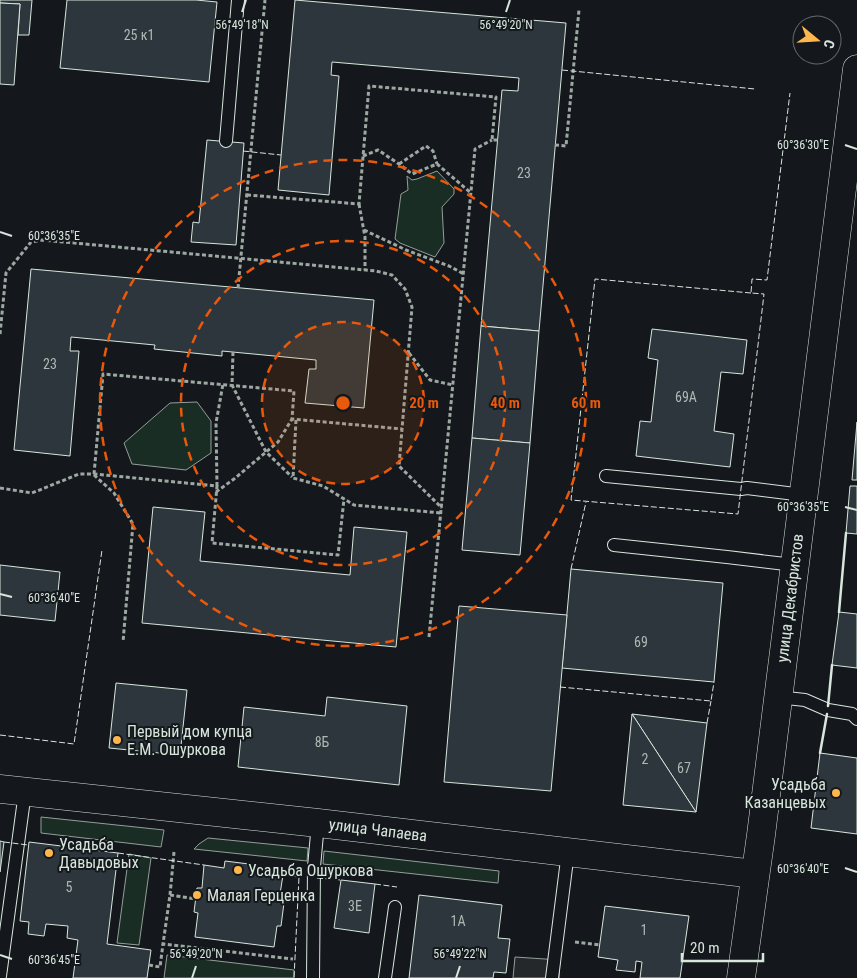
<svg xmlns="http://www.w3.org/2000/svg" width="857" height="978" font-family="'Roboto Condensed',sans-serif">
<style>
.green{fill:#1a2d24;stroke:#939e99}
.parking{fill:#24282b;stroke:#939e99}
.building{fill:#2c363c;stroke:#d8e6dc}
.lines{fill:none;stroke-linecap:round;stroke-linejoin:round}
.lane-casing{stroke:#d8e6dc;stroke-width:14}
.secondary-casing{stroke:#d8e6dc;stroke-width:29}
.path{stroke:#9da8a2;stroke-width:3;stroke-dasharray:4 2.5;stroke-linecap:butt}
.lane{stroke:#14181c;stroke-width:12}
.secondary{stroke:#14181c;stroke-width:28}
.fence{stroke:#d8e6dc;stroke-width:1;stroke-dasharray:6 2.5;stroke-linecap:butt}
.wall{stroke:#d8e6dc;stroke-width:2.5}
.ticks{fill:none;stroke:#d8e6dc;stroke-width:2}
.ring{fill:none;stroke:#e8590c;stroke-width:2.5;stroke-dasharray:9 6}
.poi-dot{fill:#ffb74d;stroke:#14181c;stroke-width:2}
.labels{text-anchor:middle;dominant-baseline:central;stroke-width:4;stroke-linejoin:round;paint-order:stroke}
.number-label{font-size:14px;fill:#adbab4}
.street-label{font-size:16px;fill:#d8e6dc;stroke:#14181c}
.poi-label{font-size:16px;fill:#d8e6dc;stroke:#14181c;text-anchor:start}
.ticks-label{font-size:12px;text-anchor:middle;fill:#d8e6dc;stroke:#14181c;stroke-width:4;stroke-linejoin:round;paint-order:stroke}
.centre{fill:#e8590c;stroke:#14181c;stroke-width:2.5}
.ring-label{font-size:15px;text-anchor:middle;font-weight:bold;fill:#e8590c;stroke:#14181c;stroke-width:4;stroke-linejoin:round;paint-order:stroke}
</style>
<rect width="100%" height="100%" fill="#14181c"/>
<g class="green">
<polygon points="437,171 454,189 454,194 442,207 444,243 435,257 400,243 395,239 401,194 408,190 407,176 412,180 417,179"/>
<polygon points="197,402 211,421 211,453 186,470 132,464 124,443 170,403"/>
<polygon points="41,817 164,830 161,847 41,833"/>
<polygon points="208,838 308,848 307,861 194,849 199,844"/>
<polygon points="324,851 499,871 498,883 323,864"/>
<polygon points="129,854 151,858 139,945 117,943"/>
<polygon points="167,955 294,970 294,978 164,978"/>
</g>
<polygon class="parking" points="515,957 560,960 559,978 513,978"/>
<g class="building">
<polygon points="0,0 32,0 29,35 18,35 20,4 0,3"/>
<polygon points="67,0 196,0 217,2 209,82 60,68"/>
<polygon points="295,0 566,23 539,331 481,326 502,90 518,91 519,78 332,62 331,75 339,76 329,195 278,190"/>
<polygon points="0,3 20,4 14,85 0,84"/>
<polygon points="207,140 244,143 236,245 191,242 193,222 199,223"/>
<polygon points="31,269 374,300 364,408 305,403 309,369 316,369 316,360 222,351 222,356 154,349 155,345 71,337 70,351 79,351 70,456 14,450"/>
<polygon points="481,326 539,331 530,443 472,438"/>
<polygon points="652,329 747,340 743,374 721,372 714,431 734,434 730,467 636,456 640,421 651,422 658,360 648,358"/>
<polygon points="857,422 857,480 852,480"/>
<polygon points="472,438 530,443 520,555 462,550"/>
<polygon points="850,486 857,486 857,534 846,533"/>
<polygon points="153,507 205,512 200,561 350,575 354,527 407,532 396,647 142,623"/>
<polygon points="0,565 60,572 55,621 0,615"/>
<polygon points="571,569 723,583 714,682 562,668"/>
<polygon points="459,606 567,615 551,791 444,782"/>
<polygon points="839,612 857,614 857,668 832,665"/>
<polygon points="116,683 187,690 180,755 109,748"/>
<polygon points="327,697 407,706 399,785 238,767 244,707 325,716"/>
<polygon points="632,714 707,723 696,812"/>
<polygon points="632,714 696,812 623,805"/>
<polygon points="820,753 857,758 857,834 811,828"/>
<polygon points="0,841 4,842 0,872"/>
<polygon points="29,842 118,853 107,944 151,950 147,978 73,978 78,940 67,938 68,926 46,924 44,936 28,934 29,922 20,921"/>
<polygon points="225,861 257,865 256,872 283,875 280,894 285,895 281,926 277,926 274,947 195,937 198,913 194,912 197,888 202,888 204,865 224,868"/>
<polygon points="341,880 375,884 369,933 334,928"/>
<polygon points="419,895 502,905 498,938 510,939 506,973 494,972 493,978 409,978"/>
<polygon points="605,906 689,916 680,978 640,978 642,962 636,961 635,972 616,970 618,960 598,957"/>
</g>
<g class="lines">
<g class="lane-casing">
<g id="lane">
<polyline points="226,141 238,0"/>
<polyline points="606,476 741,489 747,488 803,495"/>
<polyline points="614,545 727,557 794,565"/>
<polyline points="777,697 805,700 828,710 852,714 857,719"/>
<polyline points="0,976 25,792"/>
<polyline points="313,978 314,867 318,823"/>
<polyline points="385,978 395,907"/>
<polyline points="552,978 568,852"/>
</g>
</g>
<g class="secondary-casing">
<g id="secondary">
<polyline points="0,789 318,823 755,874"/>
<polyline points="741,978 761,835 857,69"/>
</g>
</g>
<g class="path">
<polyline points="555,145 566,146 579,10"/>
<polyline points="363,156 378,150 399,164 412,174 437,164 471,193"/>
<polyline points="399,164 426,146 433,151 437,164"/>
<polyline points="247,195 359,204 369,86 496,97 492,140 498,140"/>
<polyline points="359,204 365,237 365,270"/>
<polyline points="364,230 406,250 449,266 464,274"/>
<polyline points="238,288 265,0"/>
<polyline points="0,334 6,273 31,242 42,240 376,271 392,275 405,289 412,307 399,466 442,508"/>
<polyline points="233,352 232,385 266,452 292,477"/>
<polyline points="409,353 430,380 453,385"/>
<polyline points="296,420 293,478 323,486 354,505 441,513"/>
<polyline points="94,474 103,374 294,391 292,419 402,429"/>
<polyline points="94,475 114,493 133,524 123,642"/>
<polyline points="217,486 216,423 223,384"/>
<polyline points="0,488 32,493 79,474 94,474 217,486 212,543 338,555 344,499"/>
<polyline points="216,492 234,479 278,442 292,419"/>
<polyline points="429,637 475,149 492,140"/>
<polyline points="174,852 170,895 163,944 293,959"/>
<polyline points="170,895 196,899"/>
<polyline points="575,942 600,945"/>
<polyline points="149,965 160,967 163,944"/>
</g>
<use href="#lane" class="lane"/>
<use href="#secondary" class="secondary"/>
<g class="fence">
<polyline points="562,70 755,89"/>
<polyline points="243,151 281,155"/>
<polyline points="751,293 595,279 571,500 738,514 764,294 751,293 752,279 767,280 790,93"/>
<polyline points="571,569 586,502"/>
<polyline points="560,687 711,701 714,682"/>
<polyline points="707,723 711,701"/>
<polyline points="0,735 74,744 102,550"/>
<polyline points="4,842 28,845"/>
<polyline points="118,853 204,865"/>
<polyline points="283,875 299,877 294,978"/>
<polyline points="317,878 341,880"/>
<polyline points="375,884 397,887"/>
</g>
<g class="wall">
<polyline points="839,612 846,533"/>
<polyline points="828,706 832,665"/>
<polyline points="820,753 827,714"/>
</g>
</g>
<path class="ticks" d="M242,12L246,0M506,12L510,0M845,145L857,149M0,232L12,236M845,507L857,510M0,594L12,597M845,868L857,872M0,955L12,959M192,978L196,966M456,978L460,966"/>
<circle cx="343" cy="403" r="81" fill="#e8590c" fill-opacity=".12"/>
<g class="ring">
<circle cx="343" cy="403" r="81"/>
<circle cx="343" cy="403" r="162"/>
<circle cx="343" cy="403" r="243"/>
</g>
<g class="poi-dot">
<circle cx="117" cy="740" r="5"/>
<circle cx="836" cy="793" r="5"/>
<circle cx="49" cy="853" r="5"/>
<circle cx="238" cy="870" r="5"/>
<circle cx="197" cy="895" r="5"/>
</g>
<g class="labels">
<g class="number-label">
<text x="139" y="35">25 к1</text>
<text x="524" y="173">23</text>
<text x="50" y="364">23</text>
<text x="686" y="397">69А</text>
<text x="641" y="642">69</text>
<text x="322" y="742">8Б</text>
<text x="645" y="759">2</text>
<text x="684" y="768">67</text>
<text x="69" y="887">5</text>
<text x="355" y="906">3Е</text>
<text x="458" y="921">1А</text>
<text x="644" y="930">1</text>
</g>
<g class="street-label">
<text transform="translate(790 598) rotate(-83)">улица Декабристов</text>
<text transform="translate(378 830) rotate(7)">улица Чапаева</text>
</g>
<g class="poi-label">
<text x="127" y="731">Первый дом купца<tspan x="127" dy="18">Е.М. Ошуркова</tspan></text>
<text x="826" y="784" text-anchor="end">Усадьба<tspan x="826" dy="18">Казанцевых</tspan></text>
<text x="59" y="844">Усадьба<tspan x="59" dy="18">Давыдовых</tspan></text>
<text x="248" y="870">Усадьба Ошуркова</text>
<text x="207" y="895">Малая Герценка</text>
</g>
</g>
<g class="ticks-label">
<text x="242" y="29">56°49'18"N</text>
<text x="506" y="29">56°49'20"N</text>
<text x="803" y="149">60°36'30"E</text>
<text x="54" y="240">60°36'35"E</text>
<text x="803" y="511">60°36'35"E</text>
<text x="54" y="602">60°36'40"E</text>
<text x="803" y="873">60°36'40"E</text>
<text x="196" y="958">56°49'20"N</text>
<text x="460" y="958">56°49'22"N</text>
<text x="54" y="964">60°36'45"E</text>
</g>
<circle cx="343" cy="403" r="8" class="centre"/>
<g class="ring-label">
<text x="424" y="408">20 m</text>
<text x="505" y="408">40 m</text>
<text x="586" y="408">60 m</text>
</g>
<g transform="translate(817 40) rotate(108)"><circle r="24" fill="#14181c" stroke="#626a69"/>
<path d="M0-4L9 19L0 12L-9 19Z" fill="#ffb74d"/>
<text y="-8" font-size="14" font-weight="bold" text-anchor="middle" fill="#d8e6dc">С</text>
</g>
<path d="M682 953v8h81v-8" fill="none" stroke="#d8e6dc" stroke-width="2.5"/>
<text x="690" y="953" font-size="15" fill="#d8e6dc" stroke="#14181c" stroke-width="4" paint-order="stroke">20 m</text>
</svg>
